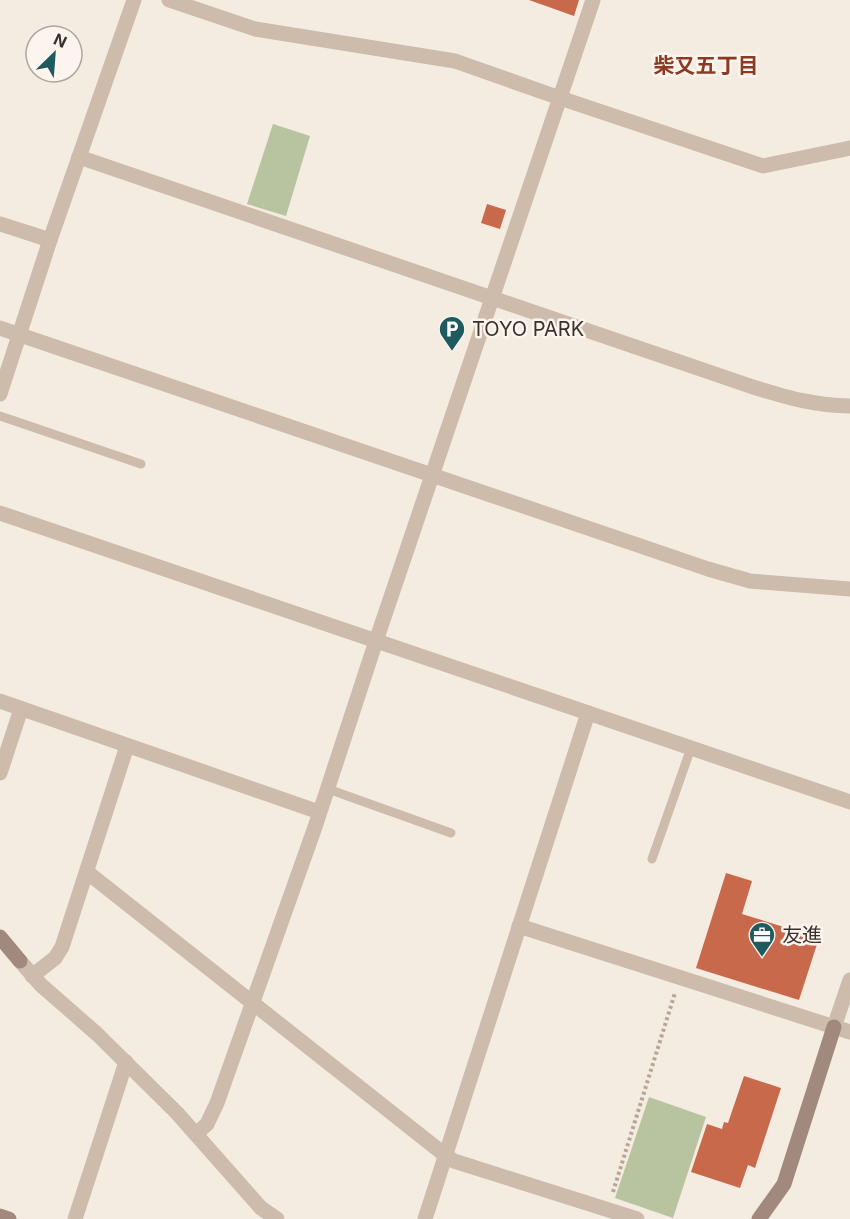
<svg xmlns="http://www.w3.org/2000/svg" width="850" height="1219" font-family="Inter,'Noto Sans JP',sans-serif">
<style>
.green{fill:#b8c4a0}
.building{fill:#c8694b}
.lines{fill:none;stroke-linecap:round;stroke-linejoin:round}
.path{stroke:#b9a596;stroke-width:4;stroke-dasharray:3 3;stroke-linecap:butt}
.lane{stroke:#cdbbac;stroke-width:9}
.street{stroke:#cdbbac;stroke-width:15}
.secondary{stroke:#a18a7d;stroke-width:15}
.labels{text-anchor:middle;dominant-baseline:central;stroke-width:5;stroke-linejoin:round;paint-order:stroke}
.poi-label{font-size:20px;fill:#3b302b;stroke:#fbf5ee;text-anchor:start}
.neighbourhood-label{font-size:21px;font-weight:bold;fill:#8c3b22;stroke:#fbf5ee}
</style>
<rect width="100%" height="100%" fill="#f4ebe1"/>
<g class="green">
<polygon points="273,124 310,136 286,216 247,204"/>
<polygon points="649,1097 706,1117 673,1218 615,1198"/>
</g>
<g class="building">
<polygon points="529,0 579,0 574,16"/>
<polygon points="487,204 506,210 500,229 481,223"/>
<polygon points="726,873 752,881 742,914 819,938 799,1000 696,968"/>
<polygon points="744,1076 781,1088 755,1168 748,1165 740,1188 691,1172 707,1124 722,1129 724,1122 728,1123"/>
</g>
<g class="lines">
<polyline class="path" points="613,1192 675,993"/>
<g class="lane">
<polyline points="0,416 141,464"/>
<polyline points="328,789 451,833"/>
<polyline points="652,859 691,748"/>
</g>
<g class="street">
<polyline points="169,0 255,29 455,61 560,98 763,166 850,148"/>
<path d="M79,157L753,387C786,397 815,406 850,406"/>
<polyline points="0,224 50,240"/>
<polyline points="0,328 708,569 750,581 850,589"/>
<polyline points="0,394 50,240 134,0"/>
<polyline points="0,513 850,802"/>
<polyline points="0,701 319,812"/>
<polyline points="0,773 21,709"/>
<polyline points="87,872 445,1155 454,1161 637,1219"/>
<polyline points="519,926 850,1032"/>
<polyline points="20,961 41,985 97,1034 177,1113 261,1208 277,1219"/>
<polyline points="32,976 55,958 62,947 127,746"/>
<polyline points="834,1027 850,980"/>
<polyline points="196,1134 207,1124 217,1103 315,827 376,641 593,0"/>
<polyline points="75,1219 126,1062"/>
<polyline points="425,1219 588,713"/>
</g>
<g class="secondary">
<polyline points="0,937 20,961"/>
<polyline points="0,1216 9,1219"/>
<polyline points="759,1219 784,1184 834,1027"/>
</g>
</g>
<defs>
<g id="parking-pin" transform="scale(1.35)"><path d="M0 17L-7.5 6A9.5 9.5 0 1 1 7.5 6Z" fill="#1f5a5e" stroke="#fbf5ee"/><path d="M-3.5-5.5H1a3.5 3.5 0 0 1 0 7H-1V5.5H-3.5ZM-1-3.4V-.6H.8a1.4 1.4 0 0 0 0-2.8Z" fill="#fff"/></g>
<g id="office-pin" transform="scale(1.35)"><path d="M0 17L-7.5 6A9.5 9.5 0 1 1 7.5 6Z" fill="#1f5a5e" stroke="#fbf5ee"/><path d="M-6-3h4V-5.5h4V-3h4V5H-6ZM-1-4.5V-3h2v-1.5ZM-6 0V1H6V0Z" fill="#fff"/></g>
</defs>
<g fill-rule="evenodd">
<use href="#parking-pin" x="452" y="329"/>
<use href="#office-pin" x="762" y="935"/>
</g>
<g class="labels">
<g class="poi-label">
<text x="472" y="329">TOYO PARK</text>
<text x="782" y="935">友進</text>
</g>
<g class="neighbourhood-label">
<text x="706" y="65">柴又五丁目</text>
</g>
</g>
<g transform="translate(54 54) rotate(25)"><circle r="28" fill="#fbf5ee" stroke="#aea6a0" stroke-width="1.5"/>
<path d="M0-4.5L10 22L0 15L-10 22Z" fill="#1f5a5e"/>
<text y="-9" font-size="16" font-weight="bold" text-anchor="middle" fill="#3b302b">N</text>
</g>
</svg>
